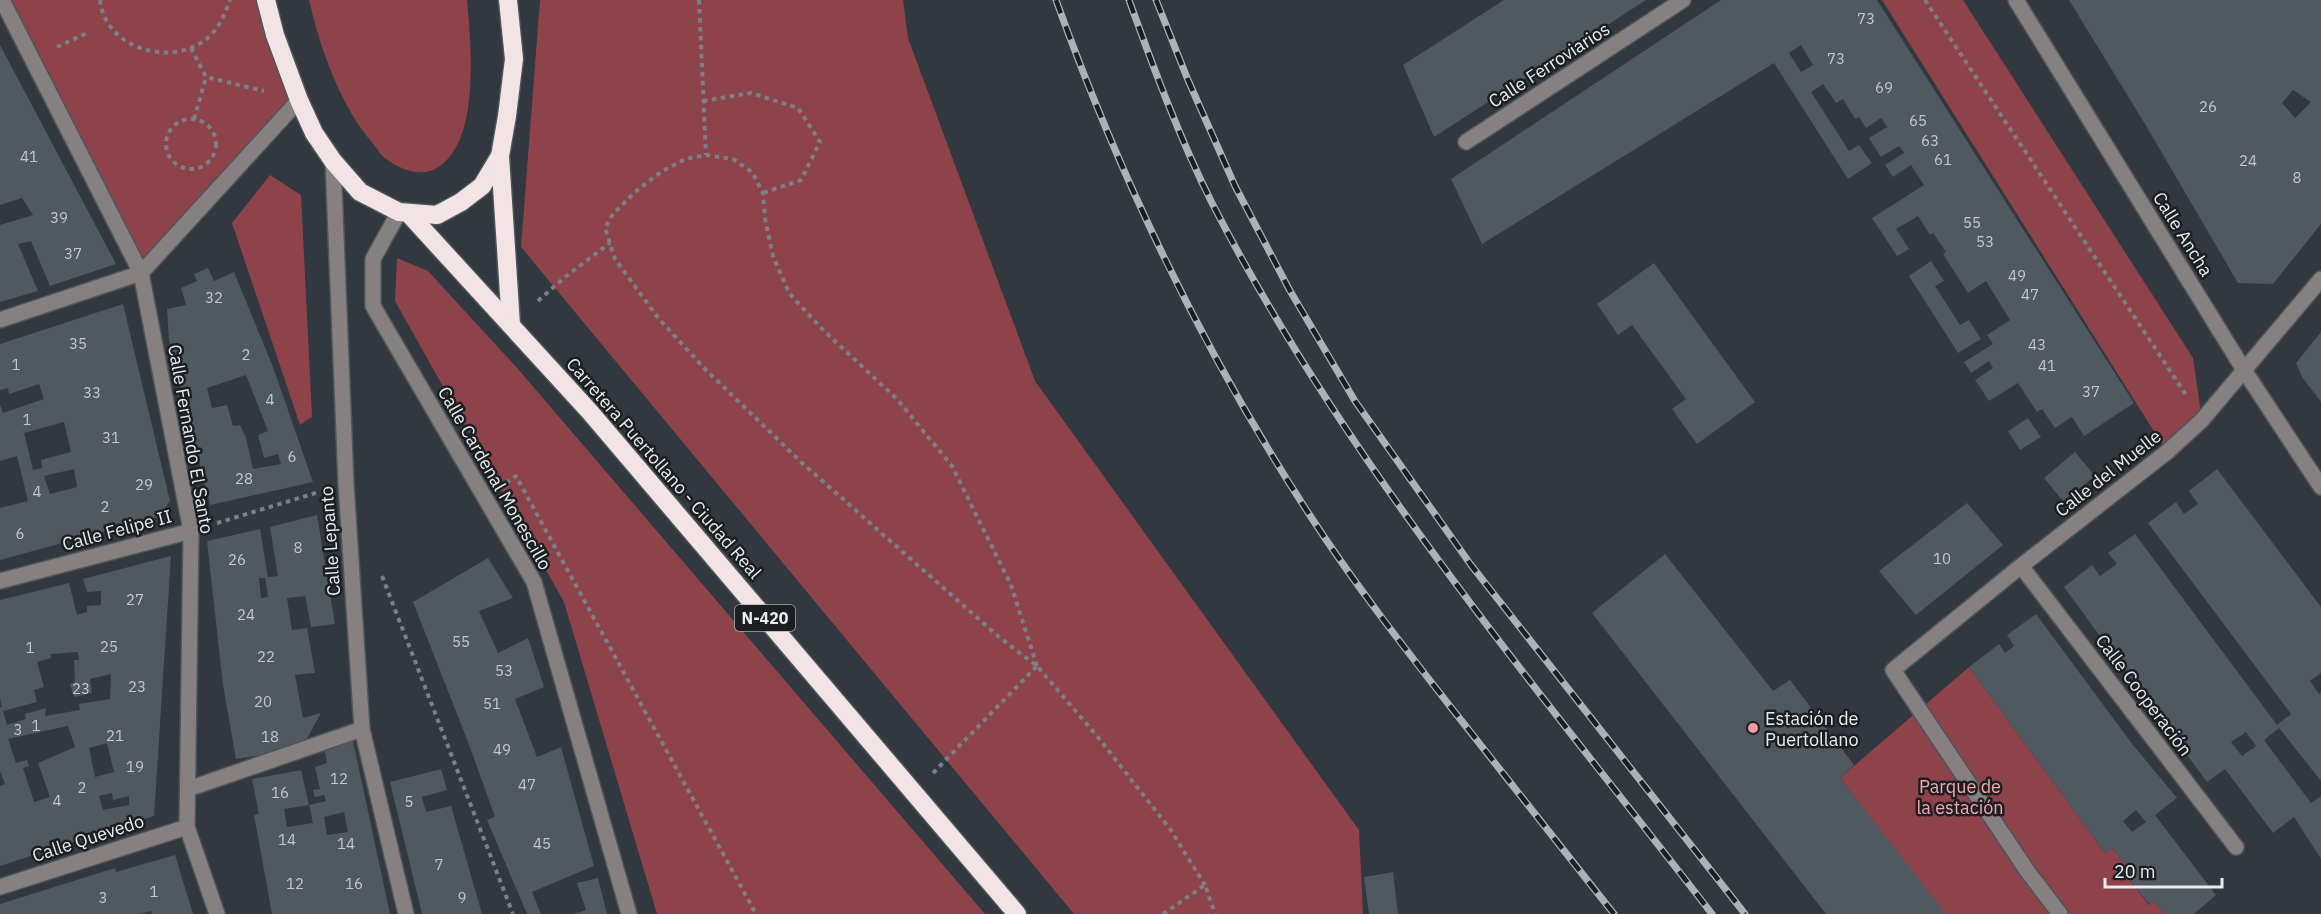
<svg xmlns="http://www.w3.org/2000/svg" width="2321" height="914" font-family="'IBM Plex Sans',sans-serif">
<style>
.green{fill:#8e434a}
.building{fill:#505860;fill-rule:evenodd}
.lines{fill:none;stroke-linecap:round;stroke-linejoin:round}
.minor-casing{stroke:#4e555b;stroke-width:18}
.highway-casing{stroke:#4e555b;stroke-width:21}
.path{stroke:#7a8086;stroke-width:4;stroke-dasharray:4.5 4.5;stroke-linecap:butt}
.minor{stroke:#868080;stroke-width:15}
.highway{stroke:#f2e3e4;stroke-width:18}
.rail-casing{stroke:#adb2b7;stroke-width:7}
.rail{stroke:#1c1f22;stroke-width:4.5;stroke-dasharray:14;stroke-linecap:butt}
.poi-dot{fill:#f49aa1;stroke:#1c1f22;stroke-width:2}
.labels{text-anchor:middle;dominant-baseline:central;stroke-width:5;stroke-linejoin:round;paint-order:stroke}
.number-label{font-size:15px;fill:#c2c8cd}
.shield{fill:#1c1f22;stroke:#abafb3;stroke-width:1.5}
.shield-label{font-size:16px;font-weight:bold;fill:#e8edf1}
.street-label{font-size:18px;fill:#e8edf1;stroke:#1c1f22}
.poi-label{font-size:18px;fill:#e8edf1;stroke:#1c1f22;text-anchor:start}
.park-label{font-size:18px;fill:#f7a7ac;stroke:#1c1f22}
</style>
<rect width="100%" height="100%" fill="#31383f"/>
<g class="green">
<polygon points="1,0 266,0 299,100 141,273"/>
<path d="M309,0H467C471,45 481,142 437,168C422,178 399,169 386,159C381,156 378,150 374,145C340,105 321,51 309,0Z"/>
<polygon points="540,0 903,0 908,38 1035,381 1359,830 1363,914 1074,914 521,247"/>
<polygon points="1882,0 1963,0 2193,358 2202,420 2167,452"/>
<polygon points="270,175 301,195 312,417 300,425 232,223"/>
<polygon points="397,258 428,271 518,369 985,914 657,914 564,602 395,301"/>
<polygon points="1969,667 2105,853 2112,848 2132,873 2128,878 2149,905 2155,902 2165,914 1944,914 1840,778"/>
</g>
<g class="building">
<polygon points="1504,0 1646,0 1434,137 1403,65"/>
<path d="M1721,0H1877L2134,403L2084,436L2072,417L2055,428L2042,409L2037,412L2018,383L1989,401L1975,380L1993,368L1989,361L1971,373L1964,362L1993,344L1987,335L2010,320L1986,281L1968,293L1943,254L1946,252L1933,233L1930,235L1918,216L1896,229L1909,249L1897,256L1872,218L1924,185L1911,165L1893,177L1885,165L1904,153L1899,146L1881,157L1869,138L1887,127L1881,118L1866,128L1859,117L1855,119L1843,99L1836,103L1823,84L1811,92L1849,151L1859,145L1872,163L1848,179L1774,63L1482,244L1451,179ZM1801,45L1813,65L1801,72L1789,53Z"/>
<path d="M2069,0H2321V224L2273,284L2238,283L2145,124ZM2293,90L2311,102L2295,118L2282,103Z"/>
<polygon points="0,45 116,264 50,286 31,241 18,244 38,291 0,302 0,225 33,215 22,198 0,205"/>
<polygon points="1931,261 1944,281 1935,286 1960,325 1969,320 1981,339 1958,353 1909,276"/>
<polygon points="1654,263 1755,402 1697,444 1672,409 1686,399 1632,325 1618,335 1597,304"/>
<path d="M208,268L214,281L234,272L273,367L313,482L210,505L169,340L167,309L186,305L181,288L197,281L194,274ZM246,375L268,431L258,435L264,458L278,454L281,464L253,469L246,438L240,425L233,426L227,405L212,408L207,388Z"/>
<path d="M123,304L170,501L158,517L0,560V508L28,501L17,456L0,461V405L3,413L44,399L39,384L9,394L8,388L0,390V344ZM64,422L71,452L41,460L42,468L33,470L24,433ZM74,469L77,487L50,494L44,476Z"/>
<polygon points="2321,332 2321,402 2302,377 2296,363"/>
<polygon points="2028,418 2041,437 2020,450 2008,431"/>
<polygon points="2075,452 2095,476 2063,501 2044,478"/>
<path d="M2217,469L2321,607V673L2310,681L2319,694L2321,692V781L2279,728L2264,740L2311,803L2321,796V859L2294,817L2273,833L2225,769L2207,782L2064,587L2092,565L2100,576L2117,564L2108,553L2135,534L2277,725L2291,714L2148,523L2176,502L2184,514L2198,504L2189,491ZM2246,732L2256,746L2242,756L2231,742Z"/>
<polygon points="1967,503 2003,545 1916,615 1879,571"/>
<path d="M317,515L335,624L311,627L305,596L287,598L292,630L307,628L315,673L295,675L303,718L321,713L305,742L284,751L236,759L223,685L207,541L260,529L268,577L278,576L270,527ZM259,578H265L268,597L261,598Z"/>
<polygon points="1665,554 1773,691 1790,680 1854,765 1840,778 1946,914 1826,914 1592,613"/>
<path d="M171,556L154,816L0,866V786L5,784L0,771V707H2L0,698V600L69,583L77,615L87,612V606L101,605V591L87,592L83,579ZM78,652L79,660H74L75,682L70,684L74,697L92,693L90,679L111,674L110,699L79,704L80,710L45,716L46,708L25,714L26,719L7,725L3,711L37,702L34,690L44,687L37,662L51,658V654ZM68,726L75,747L38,763L50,797L34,802L23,768L29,766L27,760L16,763L8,739ZM107,743L114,772L95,777L89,748ZM112,793L113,800L129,796V805L103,810L99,796Z"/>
<polygon points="488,558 513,598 479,611 498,653 528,638 544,687 515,699 537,757 561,747 594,866 532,892 541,914 527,914 487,820 495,817 468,742 413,602"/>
<path d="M2036,614L2133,745L2177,798L2155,815L2216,895L2194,914H2165L2155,902L2150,905L2128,878L2132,873L2112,848L2105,853L1969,667L1999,644L2005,653L2014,646L2007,635ZM2136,810L2146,822L2132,832L2123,821Z"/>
<path d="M353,741L390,914H272L254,815L259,814L252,779L301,770L309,805L284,809L287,827L313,823L309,805L326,801L324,795L315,797L313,790L320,789L315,767L327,763L324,747ZM344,812L348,832L327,835L324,817Z"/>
<polygon points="441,769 447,790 422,797 426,812 451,806 482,914 422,914 390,782"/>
<polygon points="175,855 193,914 152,914 151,911 140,914 0,914 0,904 115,868 116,872"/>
<polygon points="1393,872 1398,914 1369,914 1364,877"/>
<polygon points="598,878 607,914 574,914 586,910 577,883"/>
</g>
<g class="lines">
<g class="minor-casing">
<g id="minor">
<polyline points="2,0 141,273 191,531 187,827 217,914"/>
<polyline points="2016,0 2244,370 2321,487"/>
<polyline points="1466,142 1683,0"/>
<polyline points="333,161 346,484 362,729 406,914"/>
<polyline points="399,212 373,259 373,306 534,582 629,914"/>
<polyline points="0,320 141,273 299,100"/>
<polyline points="2021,566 2236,847"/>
<polyline points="0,581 191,531"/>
<polyline points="188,789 362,729"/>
<polyline points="0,887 187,827"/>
<polyline points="2060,914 2028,872 1893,670 2021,566 2167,452 2202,420 2321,279"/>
</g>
</g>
<g class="highway-casing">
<g id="highway">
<polyline points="266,0 275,35 299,100 314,133 333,161 360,192 399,212 437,215 461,202 482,186 500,156 507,116 514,59 508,0"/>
<polyline points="500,156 511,325"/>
<polyline points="408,213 590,412 1017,914"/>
</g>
</g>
<g class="path">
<path d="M100,0C105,50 175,69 210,36C220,26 225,13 230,0"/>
<polyline points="699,0 706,155"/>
<polyline points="1925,0 2186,395"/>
<polyline points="57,47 87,33"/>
<polyline points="191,48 206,77 264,91"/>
<polyline points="703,101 751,93 798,108 820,142 801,180 763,193"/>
<circle cx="191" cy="144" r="25"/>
<polyline points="194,119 206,77"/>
<polyline points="538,301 565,277 610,243"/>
<polyline points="506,483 516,476 756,914"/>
<polyline points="217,523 319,492"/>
<polyline points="382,576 513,914"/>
<polyline points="1037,666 1011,585 952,466 897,399 823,330 789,293 773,256 765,219 763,193 752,172 733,159 706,155 685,159 661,172 635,192 613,214 605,228 615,259 659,319 705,369 801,462 999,637 1037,666 1097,736 1170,829 1205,885"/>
<polyline points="933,773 1037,666"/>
<polyline points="1163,914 1205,885 1215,914"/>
</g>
<use href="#minor" class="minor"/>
<use href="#highway" class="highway"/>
<g class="rail-casing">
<g id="rail">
<path d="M1056,0C1121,180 1204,353 1309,514C1353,582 1403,646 1453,710C1507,778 1560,846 1614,914"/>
<path d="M1129,0C1154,69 1179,137 1212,203C1345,462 1535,685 1712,914"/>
<polyline points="1156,0 1188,80 1235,186 1289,289 1355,401 1471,565 1745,914"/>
</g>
</g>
<use href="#rail" class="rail"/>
</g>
<circle class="poi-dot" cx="1753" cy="728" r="6"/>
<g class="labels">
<g class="number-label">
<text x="1866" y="18">73</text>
<text x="1836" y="58">73</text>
<text x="1884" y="87">69</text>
<text x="2208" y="106">26</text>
<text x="1918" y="120">65</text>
<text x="1930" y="140">63</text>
<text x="29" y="156">41</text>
<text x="1943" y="159">61</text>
<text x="2248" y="160">24</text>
<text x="2297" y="177">8</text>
<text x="59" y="217">39</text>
<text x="1972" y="222">55</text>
<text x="1985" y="241">53</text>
<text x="73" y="253">37</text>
<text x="2017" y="275">49</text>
<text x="2030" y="294">47</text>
<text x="214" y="297">32</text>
<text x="78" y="343">35</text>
<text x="2037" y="344">43</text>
<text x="246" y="354">2</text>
<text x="16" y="364">1</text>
<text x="2047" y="365">41</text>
<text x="2091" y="391">37</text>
<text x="92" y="392">33</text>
<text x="270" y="399">4</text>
<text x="27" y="419">1</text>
<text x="111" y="437">31</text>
<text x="292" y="456">6</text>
<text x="244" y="478">28</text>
<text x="144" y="484">29</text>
<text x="37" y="491">4</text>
<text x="105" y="506">2</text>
<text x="20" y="533">6</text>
<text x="298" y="547">8</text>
<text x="1942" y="558">10</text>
<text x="237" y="559">26</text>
<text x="135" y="599">27</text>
<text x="246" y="614">24</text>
<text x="461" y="641">55</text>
<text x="109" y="646">25</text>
<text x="30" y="647">1</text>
<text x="266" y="656">22</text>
<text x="504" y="670">53</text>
<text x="137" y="686">23</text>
<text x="81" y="688">23</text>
<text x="263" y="701">20</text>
<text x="492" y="703">51</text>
<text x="36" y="725">1</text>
<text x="18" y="729">3</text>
<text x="115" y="735">21</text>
<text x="270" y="736">18</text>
<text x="502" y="749">49</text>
<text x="135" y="766">19</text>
<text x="339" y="778">12</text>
<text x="527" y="784">47</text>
<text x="82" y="787">2</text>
<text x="280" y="792">16</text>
<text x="57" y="800">4</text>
<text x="409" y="801">5</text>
<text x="287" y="839">14</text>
<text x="346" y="843">14</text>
<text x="542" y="843">45</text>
<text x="439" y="864">7</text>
<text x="295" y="883">12</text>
<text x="354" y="883">16</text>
<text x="154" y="891">1</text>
<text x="103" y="897">3</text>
<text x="462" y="897">9</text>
</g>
<rect class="shield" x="735" y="605" width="60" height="26" rx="4.5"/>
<g class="shield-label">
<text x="765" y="618">N-420</text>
</g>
<g class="street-label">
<text transform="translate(1549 65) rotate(-33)">Calle Ferroviarios</text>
<text transform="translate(2183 234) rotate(58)">Calle Ancha</text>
<text transform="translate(191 439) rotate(80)">Calle Fernando El Santo</text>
<text transform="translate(664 468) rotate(49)">Carretera Puertollano - Ciudad Real</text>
<text transform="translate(2108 473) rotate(-38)">Calle del Muelle</text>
<text transform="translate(495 478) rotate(60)">Calle Cardenal Monescillo</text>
<text transform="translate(117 530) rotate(-15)">Calle Felipe II</text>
<text transform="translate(330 541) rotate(-94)">Calle Lepanto</text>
<text transform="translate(2144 695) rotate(53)">Calle Cooperación</text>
<text transform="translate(88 838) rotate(-18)">Calle Quevedo</text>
</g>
<g class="poi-label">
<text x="1765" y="718">Estación de<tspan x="1765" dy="21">Puertollano</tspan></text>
</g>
<g class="park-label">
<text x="1960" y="786">Parque de<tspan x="1960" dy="21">la estación</tspan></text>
</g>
</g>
<path d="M2105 878v9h117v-9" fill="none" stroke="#e8edf1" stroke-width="3"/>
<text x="2114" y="878" font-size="18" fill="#e8edf1" stroke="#1c1f22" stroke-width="4.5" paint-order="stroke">20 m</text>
</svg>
